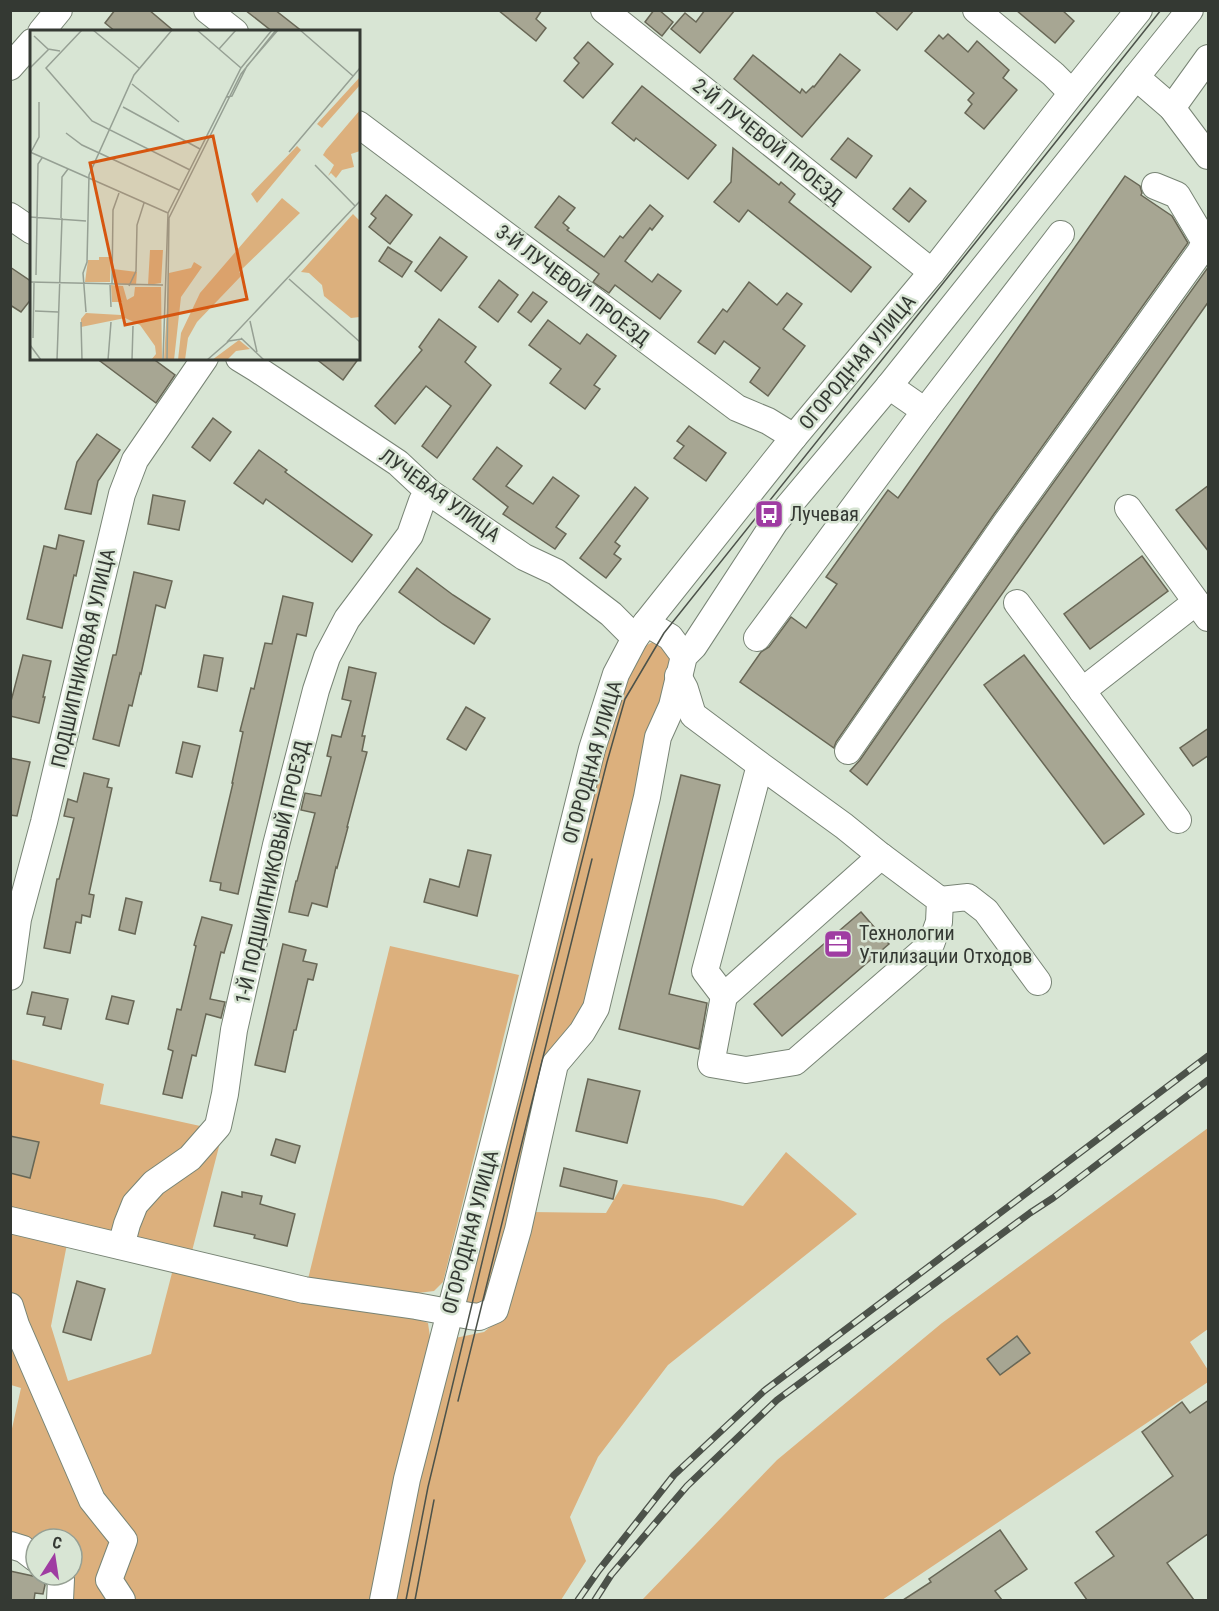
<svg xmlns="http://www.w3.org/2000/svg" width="1219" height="1611" font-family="'Roboto Condensed',sans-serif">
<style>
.green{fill:#dcb07d}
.building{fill:#a7a693;stroke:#686756;stroke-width:1.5}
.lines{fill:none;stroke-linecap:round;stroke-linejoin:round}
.minor-casing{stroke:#788475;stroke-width:28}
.minor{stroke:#fff;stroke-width:26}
.tram{stroke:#4c524a;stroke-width:1.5}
.rail-casing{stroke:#4c524a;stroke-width:7}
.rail{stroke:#d8e5d4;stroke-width:4.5;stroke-dasharray:14;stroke-linecap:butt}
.labels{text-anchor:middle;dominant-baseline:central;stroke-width:5;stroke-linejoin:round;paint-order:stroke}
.street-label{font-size:20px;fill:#343933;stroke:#d8e5d4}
.poi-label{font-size:20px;fill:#343933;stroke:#d8e5d4;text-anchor:start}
.inset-road{fill:none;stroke:#96a094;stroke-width:1.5}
.view{fill:#d65610;fill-opacity:0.15;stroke:#d65610;stroke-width:3}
.inset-edge{fill:none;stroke:#343933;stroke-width:3}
</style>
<rect width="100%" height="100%" fill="#d8e5d4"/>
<g class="green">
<polygon points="656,640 668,651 672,678 589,1005 576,1026 486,1307 462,1311 602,751 626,679 647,645"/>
<polygon points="390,946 519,975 443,1282 434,1291 418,1293 308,1279"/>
<polygon points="10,1059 104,1084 100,1104 223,1131 191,1255 11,1211"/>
<polygon points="1208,1128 1208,1329 1190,1342 1208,1370 1208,1382 882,1600 642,1600 777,1460 942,1323"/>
<polygon points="786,1152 857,1214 668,1365 598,1457 570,1517 586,1561 561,1600 394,1600 418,1484 455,1338 484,1332 505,1315 531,1212 606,1213 623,1184 715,1199 743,1206"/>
<polygon points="11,1226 67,1244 51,1326 68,1381 151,1354 173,1269 414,1318 428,1323 430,1337 397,1476 370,1600 68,1600 72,1575 72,1539 36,1539 36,1556 11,1542 11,1433 21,1388 11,1385"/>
</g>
<g class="building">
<polygon points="115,10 149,10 175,32 116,32 105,23"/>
<polygon points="245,10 275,10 303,32 273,32"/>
<polygon points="498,10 542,10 536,19 546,28 536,41"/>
<polygon points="654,10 659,10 673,22 662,36 645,22"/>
<polygon points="705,10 735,10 700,53 671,29 685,13 696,22"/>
<polygon points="874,10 914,10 897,30"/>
<polygon points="1016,10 1062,10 1074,21 1055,43"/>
<polygon points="948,34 968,52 977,41 1009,70 1003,78 1017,90 984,129 965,113 972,104 968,100 974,93 925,51 939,35 943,39"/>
<polygon points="588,42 613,64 583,98 564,81 579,63 574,58"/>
<polygon points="840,54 860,70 802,137 734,79 753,55 800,93 802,89 806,93 813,86 814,87"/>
<polygon points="642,86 716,145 688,179 636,138 634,141 612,123"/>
<polygon points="848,138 872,156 856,178 831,159"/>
<polygon points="733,148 779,185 781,182 795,194 789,202 871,267 851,292 748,210 739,222 714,202 731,182"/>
<polygon points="1125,176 1140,186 1142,193 1141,195 1172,216 1188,243 1187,244 994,514 836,742 834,748 740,682 761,652 769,647 791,617 806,628 837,584 826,577 888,490 898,498"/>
<polygon points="910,188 926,201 909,222 893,209"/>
<polygon points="386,195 412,215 390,244 369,227 376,218 371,214"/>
<polygon points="559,196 575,208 563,223 569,228 567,230 604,257 620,236 623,238 650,205 663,216 652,230 650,228 625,261 652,282 658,274 681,291 660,319 615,285 609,293 593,282 599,274 535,227"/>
<polygon points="440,237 467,257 441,291 415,271"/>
<polygon points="388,247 412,262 402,277 379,261"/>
<polygon points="1209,266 1209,301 867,785 850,771 860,760 1018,532"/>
<polygon points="10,267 32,282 32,298 21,312 10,305"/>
<polygon points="499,280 518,295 498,322 479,307"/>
<polygon points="749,282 777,305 787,293 802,304 783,329 805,346 768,396 750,382 760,368 724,341 715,354 698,342 723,309 727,312"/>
<polygon points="533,292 547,302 531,322 518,312"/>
<polygon points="439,319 476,347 465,362 491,385 437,458 422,446 451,406 426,386 395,424 375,406 422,350 419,347"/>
<polygon points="548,320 580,344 587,334 616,356 594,385 600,389 585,409 550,383 561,369 529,345"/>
<polygon points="96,358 152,358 175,375 156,403"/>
<polygon points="315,358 359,358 343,380"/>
<polygon points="213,418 231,432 210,461 192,447"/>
<polygon points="689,426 726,453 706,481 674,458 684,446 677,441"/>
<polygon points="97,434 120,450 98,481 91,514 65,509 77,462"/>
<polygon points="497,447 522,466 506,486 533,504 553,477 579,496 556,527 566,534 555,549 503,514 508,507 473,479"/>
<polygon points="259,450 287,470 285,472 372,535 352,562 266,499 263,504 234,483"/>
<polygon points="1209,485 1209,552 1176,510"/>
<polygon points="635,487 648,498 615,542 620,546 614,554 621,559 606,578 580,558"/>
<polygon points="153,495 185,501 179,530 148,524"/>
<polygon points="59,535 84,541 76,576 74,575 62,628 27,619 44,546 56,549"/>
<polygon points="1142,556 1168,591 1090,649 1064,614"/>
<polygon points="417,568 453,595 490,619 474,644 443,624 399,592"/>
<polygon points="134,572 172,581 165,608 156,605 141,674 140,673 132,706 129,705 119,746 93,739 113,655 116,655"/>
<polygon points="283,596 313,603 306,636 297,634 238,894 220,890 221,883 210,881 233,783 232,783 243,732 240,731 251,688 254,689 265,643 272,644"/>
<polygon points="23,655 51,661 43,697 45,697 39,723 10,716 10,705"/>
<polygon points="204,655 223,658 217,691 198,687"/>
<polygon points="1024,655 1144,814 1104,844 984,685"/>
<polygon points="349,667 376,673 362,736 365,736 362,751 367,752 347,827 348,827 337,868 336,867 327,907 312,903 308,916 289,912 296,881 297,881 315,813 301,810 305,793 321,796 331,757 327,756 332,735 341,737 351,701 342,699"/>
<polygon points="466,707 485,718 466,750 447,739"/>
<polygon points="1209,728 1209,755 1193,766 1180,748"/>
<polygon points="183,742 200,746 192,777 176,773"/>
<polygon points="10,758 30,762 17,816 10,815"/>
<polygon points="84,773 109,779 107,787 112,788 89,894 94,895 90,917 82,915 81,923 76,922 70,953 44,948 57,879 59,879 74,818 64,816 68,799 77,802"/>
<polygon points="681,775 720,785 669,994 707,1003 699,1049 619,1029"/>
<polygon points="468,850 491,855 477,916 424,902 430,879 459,887"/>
<polygon points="126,898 142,902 135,934 119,930"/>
<polygon points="861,912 889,944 782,1036 754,1004"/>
<polygon points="202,917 232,925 224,953 221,952 210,999 225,1002 221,1018 206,1014 196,1056 192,1055 182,1098 163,1094 173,1051 168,1049 177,1009 181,1010 196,946 194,945"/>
<polygon points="283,944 306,950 303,961 317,964 313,980 308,979 296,1030 294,1030 285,1072 255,1065"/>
<polygon points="32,992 68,999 61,1029 43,1025 45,1017 27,1014"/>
<polygon points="112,996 134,1001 128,1024 106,1019"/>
<polygon points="588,1079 640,1091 627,1143 576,1131"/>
<polygon points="10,1136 39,1142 30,1178 10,1173"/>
<polygon points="276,1139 300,1146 295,1163 271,1155"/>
<polygon points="564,1168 617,1181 613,1199 560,1186"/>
<polygon points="222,1192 242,1197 242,1192 262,1196 260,1204 295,1214 287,1246 254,1238 255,1235 214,1226"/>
<polygon points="77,1281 105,1289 91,1340 63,1332"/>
<polygon points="1017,1336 1030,1353 1000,1375 987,1359"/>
<polygon points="1209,1400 1209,1533 1167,1563 1194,1600 1087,1600 1075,1583 1114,1556 1096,1532 1173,1476 1142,1432 1182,1402 1190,1413"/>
<polygon points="1000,1530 1027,1569 995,1591 1002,1600 903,1600 931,1582 929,1579"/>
<polygon points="10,1571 42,1578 45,1585 43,1594 35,1593 34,1600 10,1600"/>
</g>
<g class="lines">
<g class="minor-casing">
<g id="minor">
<polyline points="207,10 235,32"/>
<polyline points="604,10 932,272"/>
<polyline points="976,10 1053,74 1072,93"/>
<polyline points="1190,10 1136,77 1172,108 1208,156"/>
<polyline points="41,32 59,10"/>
<polyline points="10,67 32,42"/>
<polyline points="1172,108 1208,58"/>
<polyline points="358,124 737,408 768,421 794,437"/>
<polyline points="10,216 32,231"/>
<polyline points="239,358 257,369 398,463 429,492 524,557 556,572 611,614 635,638"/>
<polyline points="925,411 1061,234"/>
<polyline points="1128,508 1208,618"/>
<polyline points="1017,603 1178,820"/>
<polyline points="646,623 670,637 684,656"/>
<polyline points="757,638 925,411 889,386"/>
<polyline points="678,676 685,689 693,715 760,765 705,971 724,996 881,856 844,826 760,765"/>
<polyline points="1082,691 1196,602"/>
<polyline points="848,751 1006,523 1200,252 1205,242 1177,195 1155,186"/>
<polyline points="940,900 968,897 986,911 1038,982"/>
<polyline points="10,977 18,919 44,822 122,494 135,460 205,358"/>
<polyline points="724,996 711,1064 746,1070 795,1062 931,944 939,922 940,900 881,856"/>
<polyline points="10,1220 304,1290 416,1306 470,1316 479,1317 495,1310 518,1230 555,1064 582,1032 596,1008 647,797 658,737 672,706 684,656 694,646 775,522 889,386 1136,77"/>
<polyline points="121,1246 127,1224 135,1204 154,1183 190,1158 218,1126 225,1094 234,1030 276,845 316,690 327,657 347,619 410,535 422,501 429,492"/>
<polyline points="10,1306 16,1325 92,1500 124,1540 109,1580 122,1600"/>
<polyline points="10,1545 23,1549 36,1559"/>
<polyline points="56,1575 61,1579 60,1600"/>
<polyline points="383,1600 407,1479 508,1087 592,749 616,674 635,638 646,623 794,437 932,272 1072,93 1139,10"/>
</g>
</g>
<use href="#minor" class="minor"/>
<g class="tram">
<polyline points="458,1401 592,859"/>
<polyline points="406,1600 428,1487 517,1117 607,762 625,699 664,633 1161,10"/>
<polyline points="415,1600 434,1500"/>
</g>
<g class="rail-casing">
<g id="rail">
<polyline points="578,1600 599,1570 674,1475 764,1391 1208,1056"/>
<polyline points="595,1600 611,1575 687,1486 777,1400 1030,1213 1053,1198 1208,1080"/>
</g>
</g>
<use href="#rail" class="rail"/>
</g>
<defs>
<g id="bus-square" transform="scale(1.5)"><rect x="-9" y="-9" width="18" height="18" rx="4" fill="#9f3ca2" stroke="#d8e5d4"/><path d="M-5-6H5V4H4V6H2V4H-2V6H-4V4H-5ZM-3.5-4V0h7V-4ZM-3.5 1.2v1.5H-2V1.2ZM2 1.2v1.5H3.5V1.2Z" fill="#fff"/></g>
<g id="office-square" transform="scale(1.5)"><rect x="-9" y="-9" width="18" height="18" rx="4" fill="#9f3ca2" stroke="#d8e5d4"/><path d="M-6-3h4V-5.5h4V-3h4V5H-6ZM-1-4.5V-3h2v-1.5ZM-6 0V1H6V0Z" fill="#fff"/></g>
</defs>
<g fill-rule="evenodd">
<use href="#bus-square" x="769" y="514"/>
<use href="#office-square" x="838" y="944"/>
</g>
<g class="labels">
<g class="street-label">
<text transform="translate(768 141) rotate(39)">2-Й ЛУЧЕВОЙ ПРОЕЗД</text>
<text transform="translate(573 285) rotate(37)">3-Й ЛУЧЕВОЙ ПРОЕЗД</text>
<text transform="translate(857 362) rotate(-50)">ОГОРОДНАЯ УЛИЦА</text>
<text transform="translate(440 495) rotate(36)">ЛУЧЕВАЯ УЛИЦА</text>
<text transform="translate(83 658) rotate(-77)">ПОДШИПНИКОВАЯ УЛИЦА</text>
<text transform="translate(592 762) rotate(-74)">ОГОРОДНАЯ УЛИЦА</text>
<text transform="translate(272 872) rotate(-77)">1-Й ПОДШИПНИКОВЫЙ ПРОЕЗД</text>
<text transform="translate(470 1232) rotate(-75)">ОГОРОДНАЯ УЛИЦА</text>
</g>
<g class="poi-label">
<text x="790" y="514">Лучевая</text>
<text x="859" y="933">Технологии<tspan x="859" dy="23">Утилизации Отходов</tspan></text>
</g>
</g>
<g transform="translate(30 30)">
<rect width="330" height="330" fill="#d8e5d4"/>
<path d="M330,47V55L292,98L287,94ZM330,80V121L321,124L324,137L312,140L306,148L301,143L298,146L304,135L293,125L296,120ZM267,116L271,120L227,173L221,164ZM252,168L270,183L209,242L212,245L167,292L158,308L155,330H148L151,303L170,263ZM323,184L330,191V287L321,288L294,266L292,255L279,243L271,242ZM120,220H133L131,253L118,255ZM69,227H81L80,252H55L58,230H69ZM164,232L172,237L151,267L144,330H134L139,243L161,238ZM83,239L107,242L106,255L84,253ZM81,255L93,256L97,270L104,266L105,257H131L132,330H121L126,324L125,316L110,295L95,288L51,297V289L56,283L91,285L92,272H82ZM209,310L220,319L206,321L198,329L182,330Z" fill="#dcb07d"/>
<path class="inset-road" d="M52,0L16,38L62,91L160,140M63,0L109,38M167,0L211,38M270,0L323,46M4,6L18,19L30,21M189,19L206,0M0,38L19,19M102,54L149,92M197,67L202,66L217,36L248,0M93,77L170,119M36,103L52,115L149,160M0,122L138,183M1,122L9,107V72M259,122L330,38M285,135L325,176M0,187L56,191M31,188L32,147L38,139M6,245L8,134L12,128M259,249L330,312M0,252L133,255M80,254L81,277M82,255L83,180L89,163M99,256L106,241L107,195L114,173M5,281L28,282M56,282L53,243L57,232L59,145L104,45L142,0M220,291L227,322M51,292L52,330M3,308L4,252M211,308L234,330M197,312L330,171M0,315L11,330M27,330L32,188M78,330L81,292M102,330L103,296M133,330L138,183L211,38L242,0M137,330L139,188L211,44L246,0M177,330L199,311L212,309"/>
<path class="view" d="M183,106L217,269L95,295L60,133Z"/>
<rect width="330" height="330" class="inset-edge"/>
</g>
<rect width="1219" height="1611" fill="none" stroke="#343933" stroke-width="24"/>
<g transform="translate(54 1557) rotate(12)"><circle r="28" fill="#d8e5d4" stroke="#96a094" stroke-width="1.5"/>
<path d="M0-4.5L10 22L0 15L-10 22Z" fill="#9f3ca2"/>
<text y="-9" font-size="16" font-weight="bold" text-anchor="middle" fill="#343933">С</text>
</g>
</svg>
